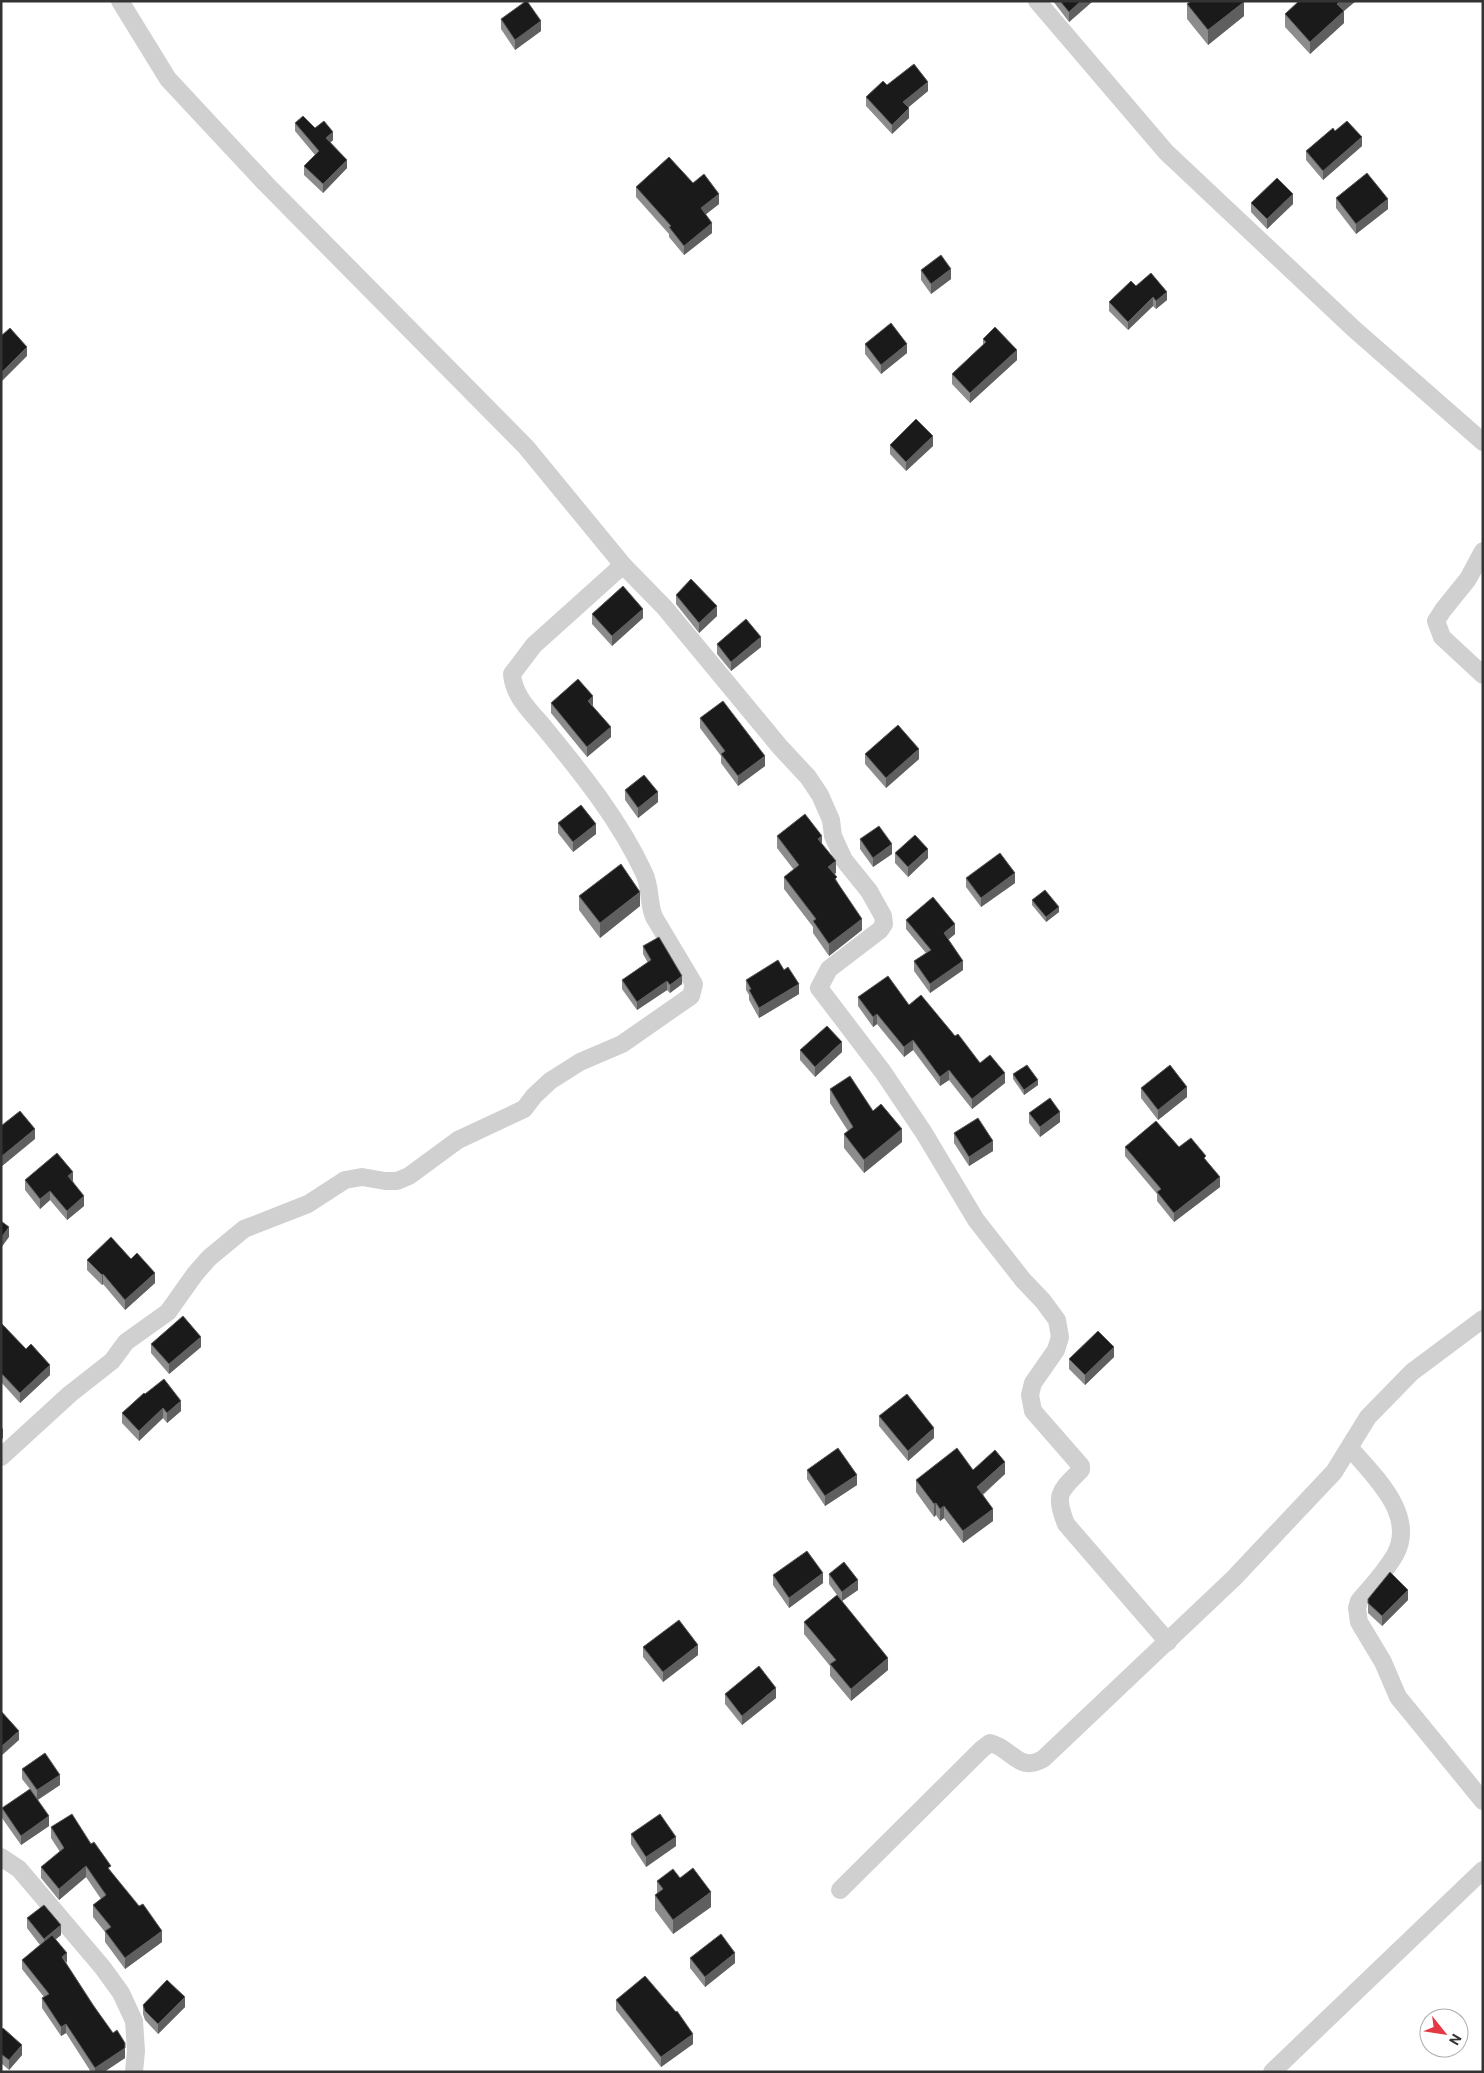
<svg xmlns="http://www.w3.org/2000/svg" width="1484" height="2073" font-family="Roboto,sans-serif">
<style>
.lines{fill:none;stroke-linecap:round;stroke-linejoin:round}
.street{stroke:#d0d0d0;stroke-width:18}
.wall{fill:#8c8c8c}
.shaded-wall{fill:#5f5f5f}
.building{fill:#1a1a1a;stroke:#5f5f5f}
</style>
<rect width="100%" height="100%" fill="#fff"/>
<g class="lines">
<g class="street">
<path d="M120,1L168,79L265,183L526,447L623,565L665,608L780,747L808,777L820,795L831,820L833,836L844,860L869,891L883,916L884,924L880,930L829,969L819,988L883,1072L924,1133L976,1220L1023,1280L1043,1301L1057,1320L1060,1337L1056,1350L1033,1383L1030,1395L1033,1411L1081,1466V1470C1060,1491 1054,1493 1066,1524L1168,1642"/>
<polyline points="1037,1 1166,152 1354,329 1483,442"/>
<polyline points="1483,551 1468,579 1443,610 1436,621 1442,637 1483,675"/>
<path d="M1350,1448C1374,1476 1417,1515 1395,1555C1385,1572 1371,1587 1359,1601L1357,1608L1359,1622L1383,1662L1398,1697L1483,1801"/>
<path d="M1,1457L70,1394L112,1361L126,1342L168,1312L195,1274L209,1258L244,1229L308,1204L345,1180L362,1177L385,1181H397L409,1176L458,1140L524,1109L534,1096L550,1081L580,1062L622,1044L691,996L694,984L654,917C648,903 651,887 644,873C620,821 583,775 547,731C532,712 514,698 512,674L534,645L623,565"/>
<polyline points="1,1857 19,1869 103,1968 121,1993 134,2021 136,2051 134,2072"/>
<path d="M840,1890L982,1749L990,1743C1012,1748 1018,1773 1043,1759L1234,1578L1334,1472L1368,1417L1412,1372L1483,1319"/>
<polyline points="1272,2072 1483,1870"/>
</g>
</g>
<g class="wall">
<polygon points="1053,1 1093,1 1069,22"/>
<polygon points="1187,4 1244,16 1208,45 1187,19"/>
<polygon points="1285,14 1344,23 1310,54 1285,27"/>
<polygon points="501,19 541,31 515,50 501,29"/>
<polygon points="887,85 928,91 908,107 909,118 892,134 866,106 866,97"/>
<polygon points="295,123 315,128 333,140 330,143 347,168 323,193 304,175 304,166 315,155 295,131"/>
<polygon points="1335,131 1362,146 1323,180 1306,160 1306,151"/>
<polygon points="693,183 719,204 705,215 712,233 684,255 669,237 669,234 636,197 636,187"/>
<polygon points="1336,198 1388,209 1356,234 1336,208"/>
<polygon points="1251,203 1293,204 1267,229 1251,212"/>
<polygon points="921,270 951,279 931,294 921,280"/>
<polygon points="1136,286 1167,300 1156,309 1153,306 1128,330 1109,311 1109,302"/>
<polygon points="983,339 1017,360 970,403 952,384 952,374 983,345"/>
<polygon points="865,344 907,353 881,374 865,354"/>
<polygon points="890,445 933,446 906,471 890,454"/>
<polygon points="676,595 717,616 699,633 676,604"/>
<polygon points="592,614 643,618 612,646 592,624"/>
<polygon points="717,644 761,647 731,671 717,654"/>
<polygon points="551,703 593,706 611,737 587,757 551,713"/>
<polygon points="700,718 765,766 738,786 721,763 721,756 700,728"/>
<polygon points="865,754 919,759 886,788 865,764"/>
<polygon points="625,790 658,802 638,818 625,800"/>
<polygon points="558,823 596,834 573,852 558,833"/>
<polygon points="777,836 822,845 836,873 834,874 837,881 862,930 829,956 813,933 813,927 784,889 784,877 794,870 777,848"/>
<polygon points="860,839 892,854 873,867 860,849"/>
<polygon points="895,853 928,858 908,877 895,863"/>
<polygon points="966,878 1015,883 981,907 966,887"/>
<polygon points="579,896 640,906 600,938 579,910"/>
<polygon points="1032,900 1059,912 1046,922 1032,905"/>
<polygon points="906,920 955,934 948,940 963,970 930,993 914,971 914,961 926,953 906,929"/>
<polygon points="643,946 682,984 670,993 667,990 637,1010 622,989 622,980 648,963 643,954"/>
<polygon points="746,980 799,994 759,1018 749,1000 749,995 746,990"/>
<polygon points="858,997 909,1005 955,1036 980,1063 1005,1083 972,1109 949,1080 940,1086 913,1050 904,1057 877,1024 873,1027 858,1006"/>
<polygon points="800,1050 842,1052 815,1077 800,1060"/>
<polygon points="1013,1074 1038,1085 1024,1095 1013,1079"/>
<polygon points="1141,1088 1187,1097 1158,1120 1141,1098"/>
<polygon points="830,1089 873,1111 902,1142 864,1173 844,1148 844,1134 848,1131 830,1103"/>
<polygon points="1029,1113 1060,1122 1040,1137 1029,1123"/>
<polygon points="954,1133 993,1151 969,1166 954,1143"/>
<polygon points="1125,1147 1179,1147 1206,1160 1220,1187 1174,1222 1157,1201 1157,1194 1125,1156"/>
<polygon points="25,1180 73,1181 84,1206 67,1220 50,1200 40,1209 25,1190"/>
<polygon points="131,1259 155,1283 125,1310 103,1284 102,1285 87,1270 87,1260"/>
<polygon points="1,1323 50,1375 20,1403 1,1382"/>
<polygon points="151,1344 201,1347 169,1374 151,1353"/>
<polygon points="1114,1357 1085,1385 1069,1369 1069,1359"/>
<polygon points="145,1394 181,1411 167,1423 163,1418 139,1441 122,1423 122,1413"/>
<polygon points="879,1416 934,1438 908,1461 879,1426"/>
<polygon points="807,1470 857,1485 825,1506 807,1479"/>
<polygon points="973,1470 1005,1474 983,1495 993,1521 963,1543 944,1518 940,1521 936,1515 934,1517 916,1492 916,1480"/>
<polygon points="829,1574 858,1590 842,1601 888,1670 851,1701 830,1676 830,1666 804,1634 804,1622 837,1595 829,1584"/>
<polygon points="773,1575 823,1583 789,1608 773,1585"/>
<polygon points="1368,1599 1408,1600 1382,1626 1368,1613"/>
<polygon points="643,1647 698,1655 663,1682 643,1657"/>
<polygon points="725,1694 776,1698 742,1725 725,1704"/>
<polygon points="22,1769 60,1785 38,1800 49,1826 21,1845 2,1818 2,1808 30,1789 22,1779"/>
<polygon points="51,1827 91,1844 162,1942 125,1969 105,1942 105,1932 93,1917 93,1905 101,1899 86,1877 59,1900 41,1878 41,1867 60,1852 51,1838"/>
<polygon points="631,1834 676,1846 646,1867 631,1844"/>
<polygon points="657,1881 711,1907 673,1934 655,1910 655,1895 657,1894"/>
<polygon points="27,1918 61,1935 55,1939 66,1963 125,2053 125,2058 104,2072 91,2072 66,2033 61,2036 42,2008 42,1998 44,1997 22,1969 22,1960 40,1945 27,1928"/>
<polygon points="690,1958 735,1963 705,1987 690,1968"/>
<polygon points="616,2000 693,2044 661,2067 616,2010"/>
<polygon points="143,2005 185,2007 158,2034 145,2020 143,2014"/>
<polygon points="1,2030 22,2055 9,2070 1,2063"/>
</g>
<g class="shaded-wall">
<polygon points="1081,1 1093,1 1069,22 1069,12"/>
<polygon points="1340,1 1356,1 1344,11 1344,23 1310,54 1310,42 1337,4"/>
<polygon points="1244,2 1244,16 1208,45 1208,30"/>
<polygon points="541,21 541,31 515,50 515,40"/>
<polygon points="928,82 928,91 903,112 903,102"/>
<polygon points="909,108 909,118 892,134 892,125"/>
<polygon points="333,132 333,140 326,147 326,138"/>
<polygon points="1362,137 1362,146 1323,180 1323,171"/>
<polygon points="347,160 347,168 323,193 323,184"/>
<polygon points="719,194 719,204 701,218 701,208"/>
<polygon points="1293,194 1293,204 1267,229 1267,219"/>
<polygon points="1388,199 1388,209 1356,234 1356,224"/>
<polygon points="712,223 712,233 684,255 684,246"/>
<polygon points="951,269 951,279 931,294 931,284"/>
<polygon points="1167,292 1167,300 1156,309 1156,301"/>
<polygon points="1153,297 1153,306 1128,330 1128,322"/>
<polygon points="907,344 907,353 881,374 881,365"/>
<polygon points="27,347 27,356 1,382 1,373"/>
<polygon points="1017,350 1017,360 970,403 970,393"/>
<polygon points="933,436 933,446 906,471 906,462"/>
<polygon points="717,606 717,616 699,633 699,623"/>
<polygon points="643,609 643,618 612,646 612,636"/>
<polygon points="761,637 761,647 731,671 731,662"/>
<polygon points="593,696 593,706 588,701"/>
<polygon points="611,727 611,737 587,757 587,747"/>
<polygon points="919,749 919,759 886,788 886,778"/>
<polygon points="765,756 765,766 738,786 738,776"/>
<polygon points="658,792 658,802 638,818 638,808"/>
<polygon points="596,824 596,834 573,852 573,842"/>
<polygon points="822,836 822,847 818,839"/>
<polygon points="892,844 892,854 873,867 873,858"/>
<polygon points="928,849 928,858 908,877 908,867"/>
<polygon points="836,861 836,873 828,879 828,867"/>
<polygon points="1015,873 1015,883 981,907 981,898"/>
<polygon points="640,892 640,906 600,938 600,923"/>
<polygon points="1059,907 1059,912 1046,922 1046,917"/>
<polygon points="862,919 862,930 829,956 829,944"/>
<polygon points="955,924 955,934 944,943 944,933"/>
<polygon points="963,961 963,970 930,993 930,984"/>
<polygon points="682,976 682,984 670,993 670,985"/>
<polygon points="667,981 667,990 637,1010 637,1002"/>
<polygon points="799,984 799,994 759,1018 759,1008"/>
<polygon points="877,1014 877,1024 873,1027 873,1017"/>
<polygon points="913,1040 913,1050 904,1057 904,1047"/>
<polygon points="842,1042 842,1052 815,1077 815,1067"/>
<polygon points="949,1070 949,1080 940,1086 940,1077"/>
<polygon points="1005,1073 1005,1083 972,1109 972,1099"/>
<polygon points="1038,1080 1038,1085 1024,1095 1024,1090"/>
<polygon points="1187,1087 1187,1097 1158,1120 1158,1110"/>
<polygon points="1060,1112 1060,1122 1040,1137 1040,1127"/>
<polygon points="35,1129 35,1139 1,1167 1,1157"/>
<polygon points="902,1129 902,1142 864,1173 864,1160"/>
<polygon points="993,1141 993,1151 969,1166 969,1157"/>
<polygon points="73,1172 73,1181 68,1186 68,1176"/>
<polygon points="1220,1177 1220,1187 1174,1222 1174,1213"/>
<polygon points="50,1191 50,1200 40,1209 40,1199"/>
<polygon points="84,1196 84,1206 67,1220 67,1211"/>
<polygon points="9,1227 9,1237 1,1248 1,1238"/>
<polygon points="155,1273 155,1283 125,1310 125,1300"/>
<polygon points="103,1274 103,1284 102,1285 102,1275"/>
<polygon points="201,1337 201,1347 169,1374 169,1364"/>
<polygon points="1114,1347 1114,1357 1085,1385 1085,1375"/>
<polygon points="50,1365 50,1375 20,1403 20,1393"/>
<polygon points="181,1401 181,1411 167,1423 167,1413"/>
<polygon points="163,1408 163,1418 139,1441 139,1431"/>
<polygon points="3,1428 3,1438 1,1439 1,1430"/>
<polygon points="934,1428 934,1438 908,1461 908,1451"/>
<polygon points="1005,1462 1005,1474 977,1499 977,1487"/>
<polygon points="857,1475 857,1485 825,1506 825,1496"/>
<polygon points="936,1503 936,1515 934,1517 934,1504"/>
<polygon points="944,1506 944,1518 940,1521 940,1509"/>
<polygon points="993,1509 993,1521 963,1543 963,1531"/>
<polygon points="823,1573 823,1583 789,1608 789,1598"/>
<polygon points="858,1580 858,1590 842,1601 842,1592"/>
<polygon points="1408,1590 1408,1600 1382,1626 1382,1616"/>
<polygon points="698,1645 698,1655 663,1682 663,1672"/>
<polygon points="888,1658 888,1670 851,1701 851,1689"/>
<polygon points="776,1688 776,1698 742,1725 742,1716"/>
<polygon points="19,1731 19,1740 1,1756 1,1747"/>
<polygon points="60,1775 60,1785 37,1800 37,1790"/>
<polygon points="49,1816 49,1826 21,1845 21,1836"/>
<polygon points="676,1837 676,1846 646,1867 646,1857"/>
<polygon points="86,1866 86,1877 59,1900 59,1889"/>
<polygon points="711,1892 711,1907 673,1934 673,1920"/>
<polygon points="61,1925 61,1935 44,1949 44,1939"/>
<polygon points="162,1931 162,1942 125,1969 125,1958"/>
<polygon points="67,1953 67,1963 62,1957"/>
<polygon points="735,1953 735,1963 705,1987 705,1977"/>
<polygon points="185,1997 185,2007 158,2034 158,2024"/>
<polygon points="66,2024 66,2033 61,2036 61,2027"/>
<polygon points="693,2034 693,2044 661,2067 661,2057"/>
<polygon points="125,2043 125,2058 104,2072 95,2072 95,2068"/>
<polygon points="22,2045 22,2055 9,2070 9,2060"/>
</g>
<g class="building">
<polygon points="526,1 527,1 541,21 515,40 501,19"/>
<polygon points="1060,1 1081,1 1069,12"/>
<polygon points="1191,1 1243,1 1244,2 1208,30 1187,4"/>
<polygon points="1299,1 1340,1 1337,4 1344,11 1310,42 1285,14"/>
<polygon points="914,64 928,82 903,102 909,108 892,125 866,97 883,81 887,85"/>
<polygon points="303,116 315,128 324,121 333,132 326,138 347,160 323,184 304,166 319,151 295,123"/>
<polygon points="1347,121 1362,137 1323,171 1306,151 1333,128 1335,131"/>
<polygon points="669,157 693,183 704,174 719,194 701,208 712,223 684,246 669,227 671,226 636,187"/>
<polygon points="1367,173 1388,199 1356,224 1336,198"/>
<polygon points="1277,178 1293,194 1267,219 1251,203"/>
<polygon points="941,255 951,269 931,284 921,270"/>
<polygon points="1151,273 1167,292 1156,301 1153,297 1128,322 1109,302 1131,281 1136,286"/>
<polygon points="891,323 907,344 881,365 865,344"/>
<polygon points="995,327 1017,350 970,393 952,374 986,342 983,339"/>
<polygon points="10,328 27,347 1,373 1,336"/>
<polygon points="916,419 933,436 906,462 890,445"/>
<polygon points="691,579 717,606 699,623 676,595"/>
<polygon points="623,586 643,609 612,636 592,614"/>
<polygon points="746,619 761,637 731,662 717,644"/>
<polygon points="578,679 593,696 588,701 611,727 587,747 551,703"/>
<polygon points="723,701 765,756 738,776 721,754 725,751 700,718"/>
<polygon points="898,725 919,749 886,778 865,754"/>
<polygon points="644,775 658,792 638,808 625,790"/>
<polygon points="581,805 596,824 573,842 558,823"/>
<polygon points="805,814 822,836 818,839 836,861 828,867 837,877 835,879 862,919 829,944 813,921 816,919 784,877 799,865 777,836"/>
<polygon points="879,826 892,844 873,858 860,839"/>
<polygon points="915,835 928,849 908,867 895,853"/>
<polygon points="1000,853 1015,873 981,898 966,878"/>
<polygon points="621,864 640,892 600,923 579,896"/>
<polygon points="1045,890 1059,907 1046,917 1032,900"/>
<polygon points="933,897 955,924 944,933 963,961 930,984 914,961 931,950 906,920"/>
<polygon points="659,937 682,976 670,985 667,981 637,1002 622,980 651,960 643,946"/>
<polygon points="778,960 784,970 788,967 799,984 759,1008 749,990 751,989 746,980"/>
<polygon points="888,976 909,1005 921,995 955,1036 958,1034 980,1063 990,1055 1005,1073 972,1099 949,1070 940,1077 913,1040 904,1047 877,1014 873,1017 858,997"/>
<polygon points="827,1026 842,1042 815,1067 800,1050"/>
<polygon points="1027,1065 1038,1080 1024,1090 1013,1074"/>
<polygon points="1170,1065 1187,1087 1158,1110 1141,1088"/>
<polygon points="850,1076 873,1111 881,1104 902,1129 864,1160 844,1134 853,1127 830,1089"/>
<polygon points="1050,1098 1060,1112 1040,1127 1029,1113"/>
<polygon points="20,1111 35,1129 1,1157 1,1126"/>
<polygon points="978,1118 993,1141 969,1157 954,1133"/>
<polygon points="1156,1121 1179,1147 1191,1138 1206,1156 1204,1158 1220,1177 1174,1213 1157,1192 1161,1189 1125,1147"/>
<polygon points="57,1153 73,1172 68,1176 84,1196 67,1211 50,1191 40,1199 25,1180"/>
<polygon points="1,1221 9,1227 1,1238"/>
<polygon points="111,1237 131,1259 137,1253 155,1273 125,1300 103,1274 102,1275 87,1260"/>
<polygon points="183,1316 201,1337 169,1364 151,1344"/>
<polygon points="1,1323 26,1349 31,1344 50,1365 20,1393 1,1373"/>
<polygon points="1098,1331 1114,1347 1085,1375 1069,1359"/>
<polygon points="164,1379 181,1401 167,1413 163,1408 139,1431 122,1413 144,1393 145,1394"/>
<polygon points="907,1394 934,1428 908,1451 879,1416"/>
<polygon points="838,1448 857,1475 825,1496 807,1470"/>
<polygon points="957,1448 973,1470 995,1450 1005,1462 977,1487 993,1509 963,1531 944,1506 940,1509 936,1503 934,1504 916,1480"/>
<polygon points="807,1551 823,1573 789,1598 773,1575"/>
<polygon points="844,1562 858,1580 842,1592 829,1574"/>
<polygon points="1390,1572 1408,1590 1382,1616 1368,1603 1368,1599"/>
<polygon points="837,1595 888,1658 851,1689 830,1664 836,1660 804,1622"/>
<polygon points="679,1620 698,1645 663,1672 643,1647"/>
<polygon points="759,1666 776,1688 742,1716 725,1694"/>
<polygon points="1,1711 19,1731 1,1747"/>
<polygon points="45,1753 60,1775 37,1790 22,1769"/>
<polygon points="30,1789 49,1816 21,1836 2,1808"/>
<polygon points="72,1814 91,1844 94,1842 111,1866 108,1868 139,1906 143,1904 162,1931 125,1958 105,1931 111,1927 93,1905 106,1895 86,1866 59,1889 41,1867 64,1848 51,1827"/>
<polygon points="660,1814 676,1837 646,1857 631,1834"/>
<polygon points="693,1868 711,1892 673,1920 655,1895 663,1889 657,1881 673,1869 680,1878"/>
<polygon points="44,1905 61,1925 44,1939 27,1918"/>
<polygon points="721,1934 735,1953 705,1977 690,1958"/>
<polygon points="52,1935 67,1953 62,1957 93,2005 113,2033 117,2030 125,2043 125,2048 95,2068 66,2024 61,2027 42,1998 49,1994 22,1960"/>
<polygon points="645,1976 676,2012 677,2011 693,2034 661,2057 616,2000"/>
<polygon points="167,1980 185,1997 158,2024 145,2011 143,2005"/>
<polygon points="3,2028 22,2045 9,2060 1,2054 1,2030"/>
</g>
<rect width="1484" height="2073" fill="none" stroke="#333333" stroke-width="5"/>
<g transform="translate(1444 2033) rotate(120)"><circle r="24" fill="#ffffff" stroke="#adadad"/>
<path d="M0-4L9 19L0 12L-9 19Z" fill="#e63946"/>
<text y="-8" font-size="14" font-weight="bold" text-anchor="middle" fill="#333333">N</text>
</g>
</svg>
